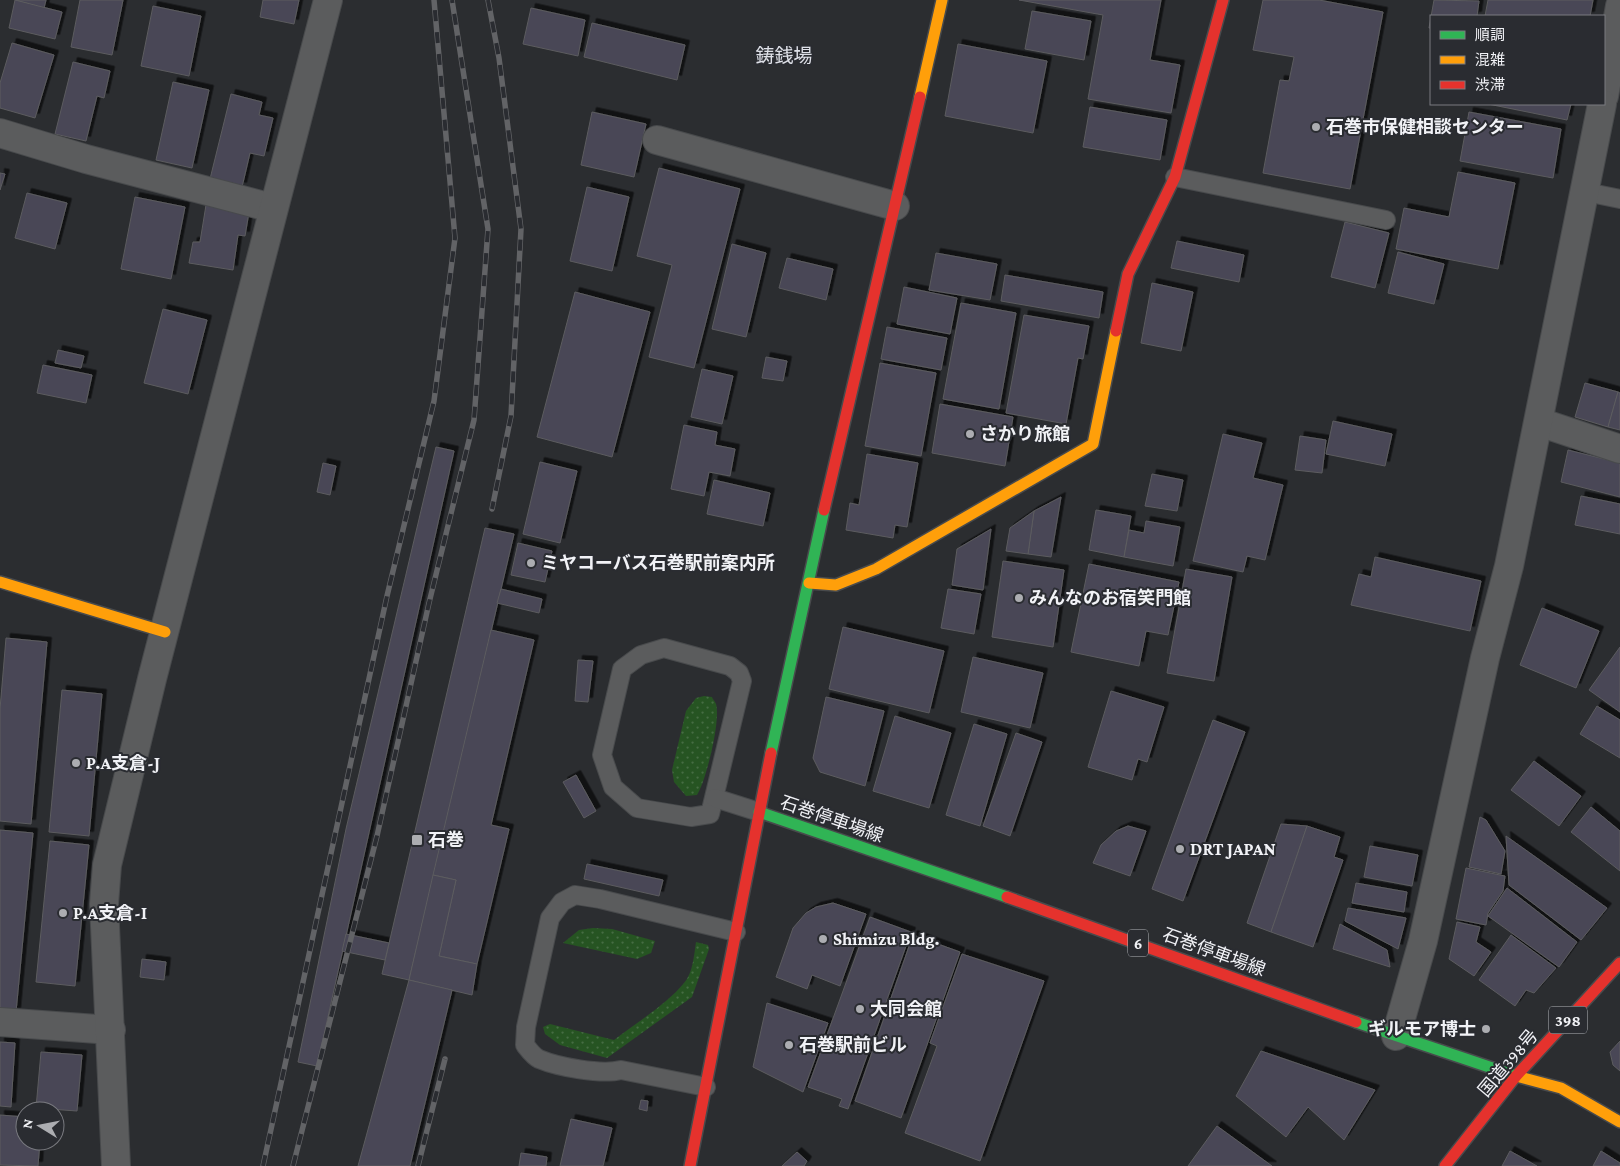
<svg xmlns="http://www.w3.org/2000/svg" width="1620" height="1166" font-family="'Crimson Pro','Noto Sans JP',serif">
<style>
.grass{fill:url(#grass-dots)}
.building{fill:#494756;stroke:#5c5c5f;filter:url(#shadow)}
.lines{fill:none;stroke-linecap:round;stroke-linejoin:round}
.lane-casing{stroke:#484a4c;stroke-width:20}
.street-casing{stroke:#484a4c;stroke-width:30}
.fast-casing{stroke:#484a4c;stroke-width:14}
.slow-casing{stroke:#484a4c;stroke-width:14}
.jam-casing{stroke:#484a4c;stroke-width:14}
.lane{stroke:#5b5c5d;stroke-width:18}
.street{stroke:#5b5c5d;stroke-width:28}
.fast{stroke:#30b455;stroke-width:11}
.slow{stroke:#ff9f0a;stroke-width:11}
.jam{stroke:#e5322d;stroke-width:11}
.rail-casing{stroke:#626366;stroke-width:5.5}
.rail{stroke:#2a2c31;stroke-width:4;stroke-dasharray:11;stroke-linecap:butt}
.poi-dot{fill:#acadb1;stroke:#2a2c31;stroke-width:2}
.labels{text-anchor:middle;dominant-baseline:central;stroke-width:4;stroke-linejoin:round;paint-order:stroke}
.shield{fill:#2a2c31;stroke:#b5b7bb;stroke-width:1}
.shield-label{font-size:16px;font-weight:bold;fill:#f1f2f6}
.poi-label{font-size:18px;font-weight:bold;fill:#f1f2f6;stroke:#2a2c31;text-anchor:start}
.street-label{font-size:18px;fill:#f1f2f6;stroke:#2a2c31}
.neighbourhood-label{font-size:19px;fill:#dfe1e8;stroke:#2a2c31}
</style>
<defs>
<pattern id="grass-dots" width="8" height="8" patternUnits="userSpaceOnUse" patternTransform="scale(1.25)"><rect width="8" height="8" fill="#265422"/><path d="M2 2h.1M6 6h.1" fill="none" stroke="#466d43" stroke-width="1.8" stroke-linecap="round"/></pattern>
<filter id="shadow"><feDropShadow dx="4.5" dy="-4.5" stdDeviation="0" flood-color="#0009"/></filter>
</defs>
<rect width="100%" height="100%" fill="#2b2d30"/>
<g class="grass">
<path d="M704,696L712,697C712,698 716,703 716,704C721,720 706,781 697,795L686,796L674,782L672,770L686,711L696,698Z"/>
<polygon points="593,928 612,929 655,941 651,953 637,959 563,943 579,930"/>
<path d="M696,942L708,945L709,949L692,997L607,1058L560,1045L545,1034L543,1027L550,1024L614,1040C636,1023 667,1004 684,983C693,973 694,955 696,942Z"/>
</g>
<g class="building">
<polygon points="15,0 46,0 44,8"/>
<polygon points="15,0 62,12 55,39 9,28"/>
<polygon points="80,0 123,0 112,55 71,47"/>
<polygon points="263,0 299,0 294,24 260,17"/>
<polygon points="1019,0 1161,0 1150,60 1180,65 1171,113 1088,99 1103,15"/>
<polygon points="1263,0 1319,0 1383,12 1350,189 1263,173 1280,80 1289,81 1294,57 1253,50"/>
<polygon points="1434,0 1479,1 1477,16 1431,16 1431,28 1429,28"/>
<polygon points="1488,0 1593,0 1590,16 1485,16"/>
<polygon points="153,6 201,16 189,76 141,66"/>
<polygon points="531,8 585,20 578,56 523,44"/>
<polygon points="1032,11 1091,21 1084,60 1025,49"/>
<polygon points="592,23 685,45 677,80 584,57"/>
<polygon points="12,43 54,55 35,118 0,108 0,83"/>
<polygon points="958,44 1047,61 1033,133 945,116"/>
<polygon points="73,62 110,71 104,98 97,96 86,141 55,134"/>
<polygon points="173,82 209,90 192,168 156,160"/>
<polygon points="231,94 262,102 259,115 273,118 264,156 250,153 242,187 210,179"/>
<polygon points="1488,104 1571,104 1567,120"/>
<polygon points="1090,107 1167,120 1160,160 1083,147"/>
<polygon points="592,112 646,124 634,177 581,165"/>
<polygon points="1469,112 1561,129 1553,178 1460,161"/>
<polygon points="659,168 740,189 694,368 649,357 672,265 637,256"/>
<polygon points="1458,172 1515,183 1498,269 1396,249 1404,208 1449,217"/>
<polygon points="0,173 5,174 0,190"/>
<polygon points="587,187 629,197 612,271 570,261"/>
<polygon points="27,193 67,203 55,249 15,238"/>
<polygon points="135,197 185,207 171,279 121,269"/>
<polygon points="206,205 249,212 245,236 238,235 233,270 189,263 193,242 200,242"/>
<polygon points="1345,222 1389,233 1375,288 1331,277"/>
<polygon points="1177,241 1244,255 1239,282 1171,268"/>
<polygon points="732,244 766,253 746,337 712,329"/>
<polygon points="1398,252 1444,264 1434,304 1388,293"/>
<polygon points="936,253 997,264 990,300 929,290"/>
<polygon points="787,258 833,269 826,300 779,288"/>
<polygon points="1005,275 1103,292 1099,318 1001,301"/>
<polygon points="1152,283 1193,292 1181,351 1141,343"/>
<polygon points="904,287 957,298 950,334 897,324"/>
<polygon points="575,292 650,312 612,457 537,437"/>
<polygon points="961,303 1016,313 999,409 943,399"/>
<polygon points="163,309 207,320 188,394 144,383"/>
<polygon points="1024,315 1089,326 1083,359 1078,358 1066,424 1006,413"/>
<polygon points="887,327 947,338 941,370 881,359"/>
<polygon points="58,350 84,356 81,368 55,363"/>
<polygon points="766,357 787,361 783,381 762,378"/>
<polygon points="880,363 936,373 921,456 865,446"/>
<polygon points="43,365 92,375 86,403 37,393"/>
<polygon points="702,369 733,376 722,424 691,417"/>
<polygon points="1585,383 1618,392 1608,427 1575,417"/>
<polygon points="1618,392 1620,393 1620,430 1608,427"/>
<polygon points="940,404 1013,417 1005,466 932,453"/>
<polygon points="1333,421 1392,434 1385,466 1326,454"/>
<polygon points="684,425 717,432 715,445 735,449 730,476 709,472 704,496 671,489"/>
<polygon points="1223,434 1262,443 1253,478 1283,485 1265,560 1247,556 1243,572 1193,561"/>
<polygon points="1300,436 1326,440 1322,473 1295,470"/>
<polygon points="436,447 454,451 317,1066 298,1062 346,829"/>
<polygon points="1568,450 1620,463 1620,497 1561,482"/>
<polygon points="867,454 918,463 907,527 895,525 893,538 846,530 850,503 859,505"/>
<polygon points="540,462 577,471 560,543 523,534"/>
<polygon points="323,463 336,466 330,495 317,492"/>
<polygon points="1152,474 1183,480 1177,511 1145,506"/>
<polygon points="714,480 770,493 763,526 707,514"/>
<polygon points="1581,496 1620,504 1620,534 1575,525"/>
<polygon points="1061,497 1051,557 1028,554 1034,511"/>
<polygon points="1096,510 1131,516 1124,557 1089,550"/>
<polygon points="1034,511 1028,554 1006,551 1010,528"/>
<polygon points="1146,521 1180,527 1173,566 1124,557 1129,530 1144,533"/>
<polygon points="485,528 514,534 409,980 382,974"/>
<polygon points="991,529 983,590 952,585 957,549"/>
<polygon points="518,543 552,551 545,582 511,575"/>
<polygon points="1375,557 1481,581 1470,631 1351,605 1359,574 1371,577"/>
<polygon points="1003,561 1064,570 1053,647 992,637"/>
<polygon points="1089,564 1179,582 1168,635 1146,631 1139,666 1071,652"/>
<polygon points="1186,569 1232,577 1214,681 1167,673"/>
<polygon points="501,589 542,599 539,613 497,603"/>
<polygon points="948,589 981,594 974,634 941,628"/>
<polygon points="1542,608 1599,631 1576,688 1520,665"/>
<polygon points="843,627 944,651 929,713 829,689"/>
<polygon points="491,630 534,640 491,825 509,829 477,964 439,956 456,880 433,875"/>
<polygon points="6,638 47,642 31,824 0,821 0,709"/>
<polygon points="1620,647 1620,712 1589,690"/>
<polygon points="973,657 1043,673 1030,728 961,712"/>
<polygon points="578,660 593,661 588,702 575,701"/>
<polygon points="62,690 102,694 89,836 49,832"/>
<polygon points="1111,691 1164,707 1147,762 1138,759 1132,780 1088,767"/>
<polygon points="826,697 884,711 865,786 820,772 813,758"/>
<polygon points="1597,706 1620,720 1620,758 1580,734"/>
<polygon points="895,716 951,733 929,808 873,791"/>
<polygon points="1213,720 1245,732 1183,901 1152,889"/>
<polygon points="974,724 1007,734 980,826 946,815"/>
<polygon points="1016,733 1042,742 1010,836 983,826"/>
<polygon points="1534,761 1581,796 1559,826 1511,790"/>
<polygon points="576,775 596,811 584,818 563,782"/>
<polygon points="1591,807 1620,831 1620,871 1571,832"/>
<polygon points="1480,817 1486,820 1505,851 1501,874 1469,867"/>
<polygon points="1281,824 1307,826 1271,932 1247,923"/>
<polygon points="1128,826 1146,831 1130,876 1093,863 1101,845 1116,831"/>
<polygon points="1307,826 1340,837 1334,857 1343,860 1313,947 1271,932"/>
<polygon points="0,830 33,833 16,1012 0,1011"/>
<polygon points="1506,836 1607,908 1581,940 1509,885"/>
<polygon points="50,841 89,845 75,986 36,982"/>
<polygon points="1370,846 1418,855 1412,886 1364,877"/>
<polygon points="587,864 663,880 659,896 584,879"/>
<polygon points="1466,868 1505,876 1503,891 1488,913 1486,925 1456,919"/>
<polygon points="433,875 456,880 439,956 477,964 472,995 409,980"/>
<polygon points="1356,883 1407,892 1404,912 1352,903"/>
<polygon points="1507,888 1577,942 1559,967 1488,916"/>
<polygon points="833,903 866,914 840,986 812,975 807,989 776,977 793,928 806,913 816,907"/>
<polygon points="1348,908 1406,918 1398,949 1345,921"/>
<polygon points="870,917 911,932 848,1109 839,1106 842,1099 808,1087"/>
<polygon points="1457,922 1480,927 1476,942 1491,952 1474,976 1449,959"/>
<polygon points="1340,924 1387,950 1390,967 1333,949"/>
<polygon points="346,934 389,943 385,960 342,951"/>
<polygon points="913,935 960,952 901,1118 855,1101"/>
<polygon points="1511,935 1556,968 1534,993 1526,990 1515,1006 1479,980"/>
<polygon points="962,954 1044,981 980,1161 905,1133 937,1046 930,1043"/>
<polygon points="142,959 166,962 164,980 140,977"/>
<polygon points="409,980 452,990 410,1166 358,1166"/>
<polygon points="767,1003 828,1023 803,1092 753,1067"/>
<polygon points="1620,1041 1620,1071 1613,1065 1610,1052"/>
<polygon points="0,1042 15,1043 11,1107 0,1106"/>
<polygon points="1261,1051 1375,1090 1344,1140 1308,1107 1286,1137 1236,1096"/>
<polygon points="41,1052 82,1055 77,1111 36,1108"/>
<polygon points="641,1100 648,1101 647,1111 639,1109"/>
<polygon points="0,1115 25,1117 25,1141 40,1141 38,1166 0,1165"/>
<polygon points="571,1119 612,1128 603,1166 560,1166"/>
<polygon points="1217,1126 1272,1166 1188,1166"/>
<polygon points="1510,1151 1537,1166 1502,1166"/>
<polygon points="1601,1151 1620,1163 1620,1166 1593,1166"/>
<polygon points="797,1152 807,1161 804,1166 782,1166"/>
<polygon points="521,1153 547,1157 546,1166 519,1166"/>
</g>
<g class="lines">
<g class="lane-casing">
<g id="lane">
<polyline points="1175,177 1386,220"/>
<polyline points="1586,192 1620,199"/>
<polygon points="664,648 730,666 739,673 742,681 710,814 691,817 637,808 613,787 602,755 622,669 641,655"/>
<polyline points="715,798 759,812"/>
<path d="M706,1087L621,1070C601,1075 558,1067 539,1059C533,1056 529,1050 525,1045L526,1027L550,918L562,902L575,895L600,899L736,932"/>
</g>
</g>
<g class="street-casing">
<g id="street">
<polyline points="1604,96 1620,6"/>
<polyline points="0,133 86,159 272,208"/>
<polyline points="657,140 895,206"/>
<polyline points="1539,422 1620,449"/>
<polyline points="0,1022 111,1030"/>
<polyline points="1396,1036 1423,941 1485,658 1509,566 1602,104"/>
<polyline points="116,1166 104,904 107,865 152,679 328,0"/>
</g>
</g>
<g class="fast-casing">
<g id="fast">
<polyline points="771,753 824,510"/>
<polyline points="759,812 1007,897"/>
<polyline points="1356,1022 1516,1076"/>
</g>
</g>
<g class="slow-casing">
<g id="slow">
<polyline points="920,97 942,0"/>
<polyline points="0,582 165,632"/>
<polyline points="809,583 836,585 876,569 1093,444 1116,331"/>
<polyline points="1516,1076 1561,1088 1620,1122"/>
</g>
</g>
<g class="jam-casing">
<g id="jam">
<polyline points="1116,331 1128,274 1175,177 1223,0"/>
<polyline points="824,510 920,97"/>
<polyline points="1007,897 1356,1022"/>
<polyline points="690,1166 771,753"/>
<polyline points="1445,1166 1516,1076 1620,963"/>
</g>
</g>
<use href="#lane" class="lane"/>
<use href="#street" class="street"/>
<use href="#fast" class="fast"/>
<use href="#slow" class="slow"/>
<use href="#jam" class="jam"/>
<g class="rail-casing">
<g id="rail">
<polyline points="488,0 499,58 521,229 511,416 492,509"/>
<polyline points="263,1166 387,596 434,401 455,238 434,0"/>
<polyline points="293,1166 377,836 429,603 474,420 488,229 452,0"/>
<polyline points="418,1166 445,1059"/>
</g>
</g>
<use href="#rail" class="rail"/>
</g>
<g class="poi-dot">
<circle cx="1316" cy="127" r="5"/>
<circle cx="970" cy="434" r="5"/>
<circle cx="531" cy="563" r="5"/>
<circle cx="1019" cy="598" r="5"/>
<circle cx="76" cy="763" r="5"/>
<rect x="411" y="834" width="12" height="12" rx="2.5"/>
<circle cx="1180" cy="849" r="5"/>
<circle cx="63" cy="913" r="5"/>
<circle cx="823" cy="939" r="5"/>
<circle cx="860" cy="1009" r="5"/>
<circle cx="1486" cy="1029" r="5"/>
<circle cx="789" cy="1045" r="5"/>
</g>
<g class="labels">
<g class="shield">
<rect x="1128" y="929.5" width="20" height="27" rx="4"/>
<rect x="1549" y="1006.5" width="38" height="27" rx="4"/>
</g>
<g class="shield-label">
<text x="1138" y="943">6</text>
<text x="1568" y="1020">398</text>
</g>
<g class="poi-label">
<text x="1326" y="127">石巻市保健相談センター</text>
<text x="980" y="434">さかり旅館</text>
<text x="541" y="563">ミヤコーバス石巻駅前案内所</text>
<text x="1029" y="598">みんなのお宿笑門館</text>
<text x="86" y="763">P.A支倉-J</text>
<text x="428" y="840">石巻</text>
<text x="1190" y="849">DRT JAPAN</text>
<text x="73" y="913">P.A支倉-I</text>
<text x="833" y="939">Shimizu Bldg.</text>
<text x="870" y="1009">大同会館</text>
<text x="1476" y="1029" text-anchor="end">ギルモア博士</text>
<text x="799" y="1045">石巻駅前ビル</text>
</g>
<g class="street-label">
<text transform="translate(832 819) rotate(19)">石巻停車場線</text>
<text transform="translate(1214 952) rotate(20)">石巻停車場線</text>
<text transform="translate(1508 1063) rotate(-50)">国道398号</text>
</g>
<g class="neighbourhood-label">
<text x="784" y="55">鋳銭場</text>
</g>
</g>
<rect x="1430" y="15" width="175" height="90" fill="#2a2c31" stroke="#7a7b80"/>
<rect x="1440" y="31" width="25" height="8" fill="#30b455" stroke="#7a7b80"/>
<text x="1475" y="40" font-size="15" fill="#f1f2f6">順調</text>
<rect x="1440" y="56" width="25" height="8" fill="#ff9f0a" stroke="#7a7b80"/>
<text x="1475" y="65" font-size="15" fill="#f1f2f6">混雑</text>
<rect x="1440" y="81" width="25" height="8" fill="#e5322d" stroke="#7a7b80"/>
<text x="1475" y="90" font-size="15" fill="#f1f2f6">渋滞</text>
<g transform="translate(40 1126) rotate(280)"><circle r="24" fill="#2a2c31" stroke="#7a7b80"/>
<path d="M0-4L9 19L0 12L-9 19Z" fill="#acadb1"/>
<text y="-8" font-size="14" font-weight="bold" text-anchor="middle" fill="#f1f2f6">N</text>
</g>
</svg>
